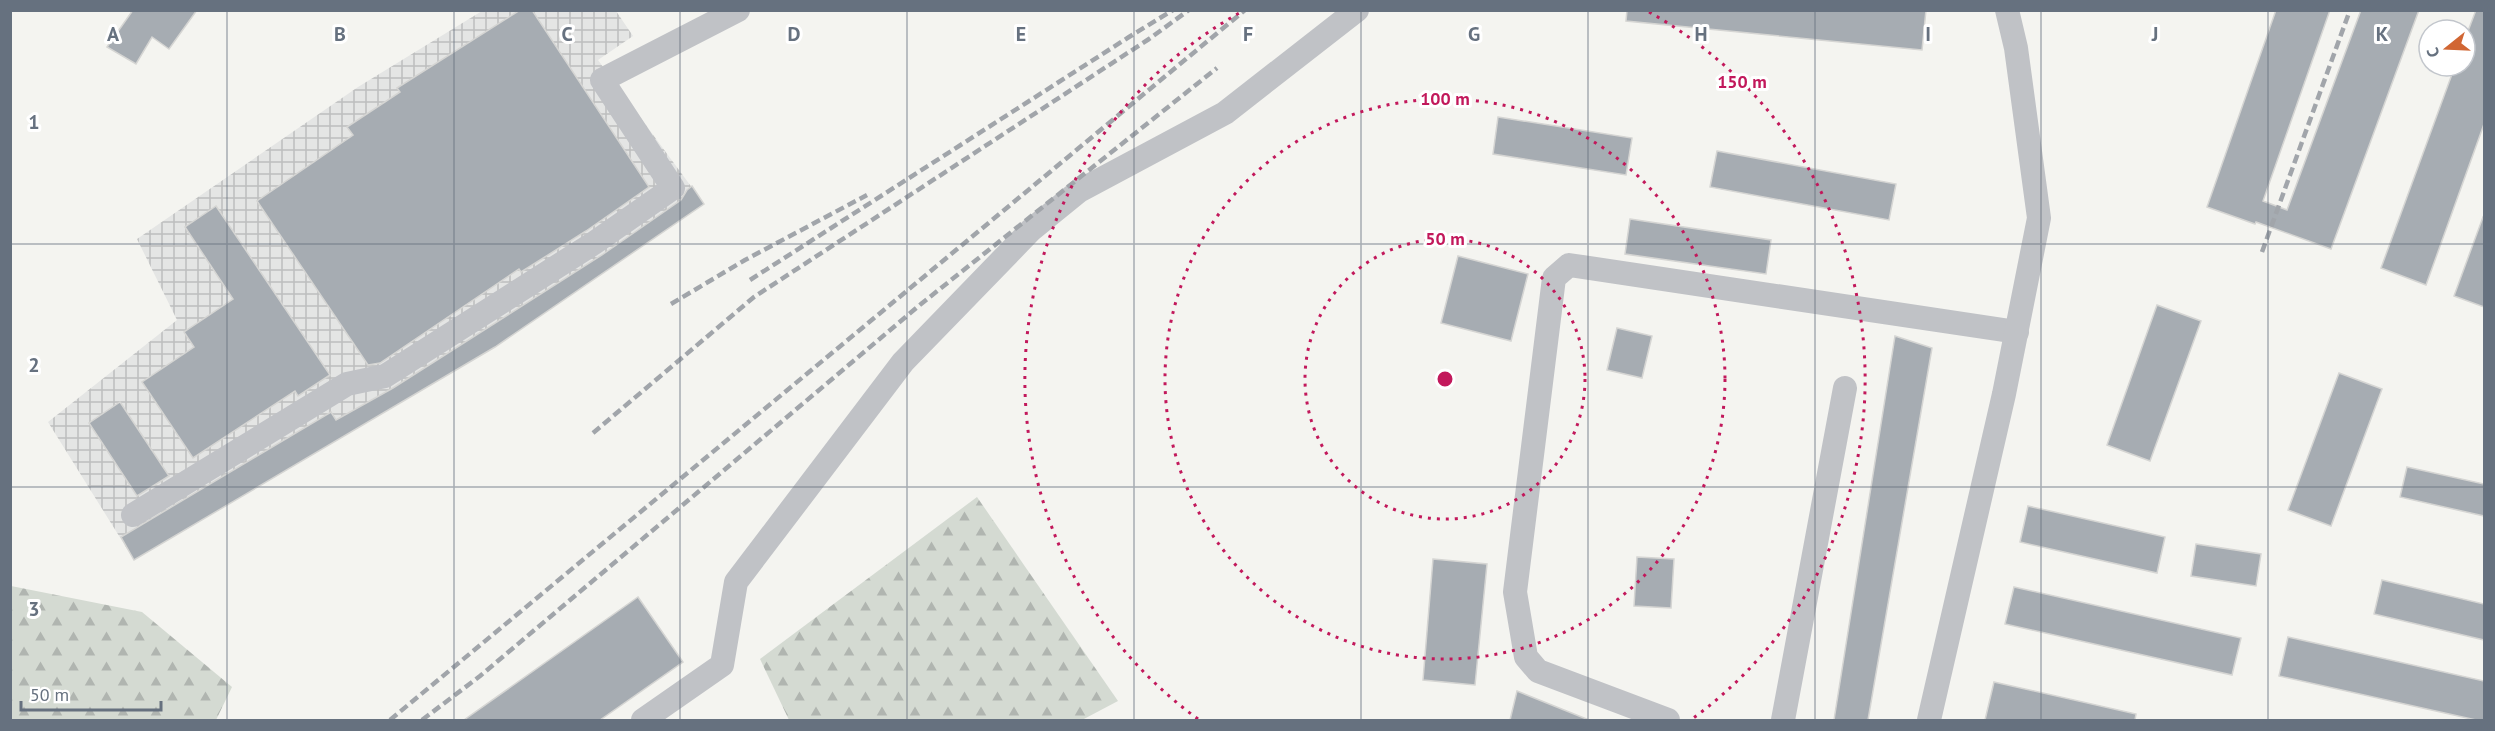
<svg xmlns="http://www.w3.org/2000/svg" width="2495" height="731" font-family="'PT Sans',sans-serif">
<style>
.industrial{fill:url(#industrial-grid)}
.forest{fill:url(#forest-firs)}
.building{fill:#a6acb2;stroke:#d5d5d3;stroke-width:1.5}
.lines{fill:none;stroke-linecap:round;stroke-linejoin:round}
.minor{stroke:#c0c2c6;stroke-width:24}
.rail{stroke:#a1a5aa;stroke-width:4.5;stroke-dasharray:9 4.5;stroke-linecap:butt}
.grid{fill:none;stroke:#66717f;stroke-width:1.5;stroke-opacity:0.55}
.ring{fill:none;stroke:#c2185b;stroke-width:3;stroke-dasharray:3 6}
.grid-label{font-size:20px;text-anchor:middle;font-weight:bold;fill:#66717f;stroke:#fff;stroke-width:6;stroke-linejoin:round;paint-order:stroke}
.centre{fill:#c2185b;stroke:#fff;stroke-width:3}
.ring-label{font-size:18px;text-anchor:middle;font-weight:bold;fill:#c2185b;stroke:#fff;stroke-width:6;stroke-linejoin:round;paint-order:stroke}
</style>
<defs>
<pattern id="industrial-grid" width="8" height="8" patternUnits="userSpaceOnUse" patternTransform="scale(1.5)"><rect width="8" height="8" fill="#e4e5e4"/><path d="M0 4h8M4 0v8" fill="none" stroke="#bdbebe"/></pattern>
<pattern id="forest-firs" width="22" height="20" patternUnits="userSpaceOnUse" patternTransform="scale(1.5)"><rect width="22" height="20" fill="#d4dad2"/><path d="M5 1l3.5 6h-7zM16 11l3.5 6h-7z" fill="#b0b5b0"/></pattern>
</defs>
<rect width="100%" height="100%" fill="#f4f4f0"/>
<polygon class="industrial" points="482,11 616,11 633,36 598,60 704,204 495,347 134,560 48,422 177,320 137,239 358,87"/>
<g class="forest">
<polygon points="977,497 1118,701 1082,720 789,720 760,659"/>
<polygon points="11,586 142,612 232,687 216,720 11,720"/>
</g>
<g class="building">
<polygon points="133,10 197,10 169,49 152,37 136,64 107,47"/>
<polygon points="520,10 532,10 649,187 586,231 521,272 519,269 380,363 368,365 257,201 353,135 347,127 400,92 397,88"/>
<polygon points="1627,10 1926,10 1922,50 1626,21"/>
<polygon points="2276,10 2330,10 2263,201 2287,210 2361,10 2419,10 2331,249 2256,222 2255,224 2207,207"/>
<polygon points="2476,10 2484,10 2484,124 2426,285 2381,268 2455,66 2465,66 2465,39"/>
<polygon points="1498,117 1632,138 1626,175 1493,154"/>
<polygon points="1717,151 1896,184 1889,220 1710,187"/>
<polygon points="692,186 704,204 495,347 134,560 121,537 331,412 336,420 393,388 602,255 681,200 687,190"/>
<polygon points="216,206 330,375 298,396 295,391 193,458 142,382 194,347 184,332 233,299 185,227"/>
<polygon points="2483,217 2484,218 2484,307 2454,296"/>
<polygon points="1630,219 1771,240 1766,274 1625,254"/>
<polygon points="1458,256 1528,274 1511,341 1441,323"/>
<polygon points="2157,305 2201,321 2150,461 2107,445"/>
<polygon points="1617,328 1652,336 1642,378 1607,370"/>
<polygon points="1895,336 1932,348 1868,720 1834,720"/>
<polygon points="2339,373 2382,389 2331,526 2288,510"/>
<polygon points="120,402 169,476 137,496 89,423"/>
<polygon points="2407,467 2484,484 2484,516 2400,497"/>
<polygon points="2028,506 2165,537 2157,573 2020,542"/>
<polygon points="2196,544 2261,554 2256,586 2191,576"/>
<polygon points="1637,557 1674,559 1671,608 1634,606"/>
<polygon points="1433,559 1487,564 1475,685 1423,680"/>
<polygon points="2382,580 2484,604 2484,640 2374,614"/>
<polygon points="2014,587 2241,638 2232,675 2005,624"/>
<polygon points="638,597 683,662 600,720 464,720"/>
<polygon points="2288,637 2484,681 2484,720 2476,720 2279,676"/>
<polygon points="1994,682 2136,714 2135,720 1985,720"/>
<polygon points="1517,691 1589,720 1510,720"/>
</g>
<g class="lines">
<g class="minor">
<polyline points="133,515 347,384 385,376 594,243 673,188 602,80 738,10"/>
<polyline points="643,720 722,665 736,582 903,362 1031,230 1079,191 1225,113 1357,10"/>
<polyline points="1668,720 1538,671 1526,657 1515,592 1554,278 1569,265 2017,332"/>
<polyline points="1783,720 1845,388"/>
<polyline points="1929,720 2004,394 2039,218 2016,48 2007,10"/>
</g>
<g class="rail">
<polyline points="2262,252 2350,10"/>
<polyline points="750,280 1129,37 1173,10"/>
<polyline points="671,304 745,260 867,195"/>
<polyline points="593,433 754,297 1149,39 1189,10"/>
<polyline points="390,720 1245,10"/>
<polyline points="422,720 480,676 921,304 1217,68"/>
</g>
</g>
<path class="grid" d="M227,10V720M454,10V720M680,10V720M907,10V720M1134,10V720M1361,10V720M1588,10V720M1815,10V720M2041,10V720M2268,10V720M10,244H2484M10,487H2484"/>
<g class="ring">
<circle cx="1445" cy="379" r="140"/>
<circle cx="1445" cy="379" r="280"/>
<path d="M1198 719A420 420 0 0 1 1241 12M1649 12A420 420 0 0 1 1692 719"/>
</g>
<g class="grid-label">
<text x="113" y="41">A</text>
<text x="340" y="41">B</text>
<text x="567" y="41">C</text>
<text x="794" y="41">D</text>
<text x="1021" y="41">E</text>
<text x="1248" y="41">F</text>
<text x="1474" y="41">G</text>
<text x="1701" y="41">H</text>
<text x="1928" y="41">I</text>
<text x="2155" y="41">J</text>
<text x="2382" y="41">K</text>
<text x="34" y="129">1</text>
<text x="34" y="372">2</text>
<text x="34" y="616">3</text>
</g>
<circle cx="1445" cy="379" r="9" class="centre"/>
<g class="ring-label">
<text x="1742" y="88">150 m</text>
<text x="1445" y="105">100 m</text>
<text x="1445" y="245">50 m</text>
</g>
<rect width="2495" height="731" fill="none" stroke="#66717f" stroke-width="24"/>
<g transform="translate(2447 48) rotate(252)"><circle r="28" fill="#ffffff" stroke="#c2c6cc" stroke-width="1.5"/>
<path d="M0-4.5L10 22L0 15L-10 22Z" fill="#d16633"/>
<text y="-9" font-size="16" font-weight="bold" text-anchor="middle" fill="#66717f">С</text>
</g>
<path d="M21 701v9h140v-9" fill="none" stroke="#66717f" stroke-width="3"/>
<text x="30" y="701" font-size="18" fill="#66717f" stroke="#ffffff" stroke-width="4.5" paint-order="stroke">50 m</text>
</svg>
